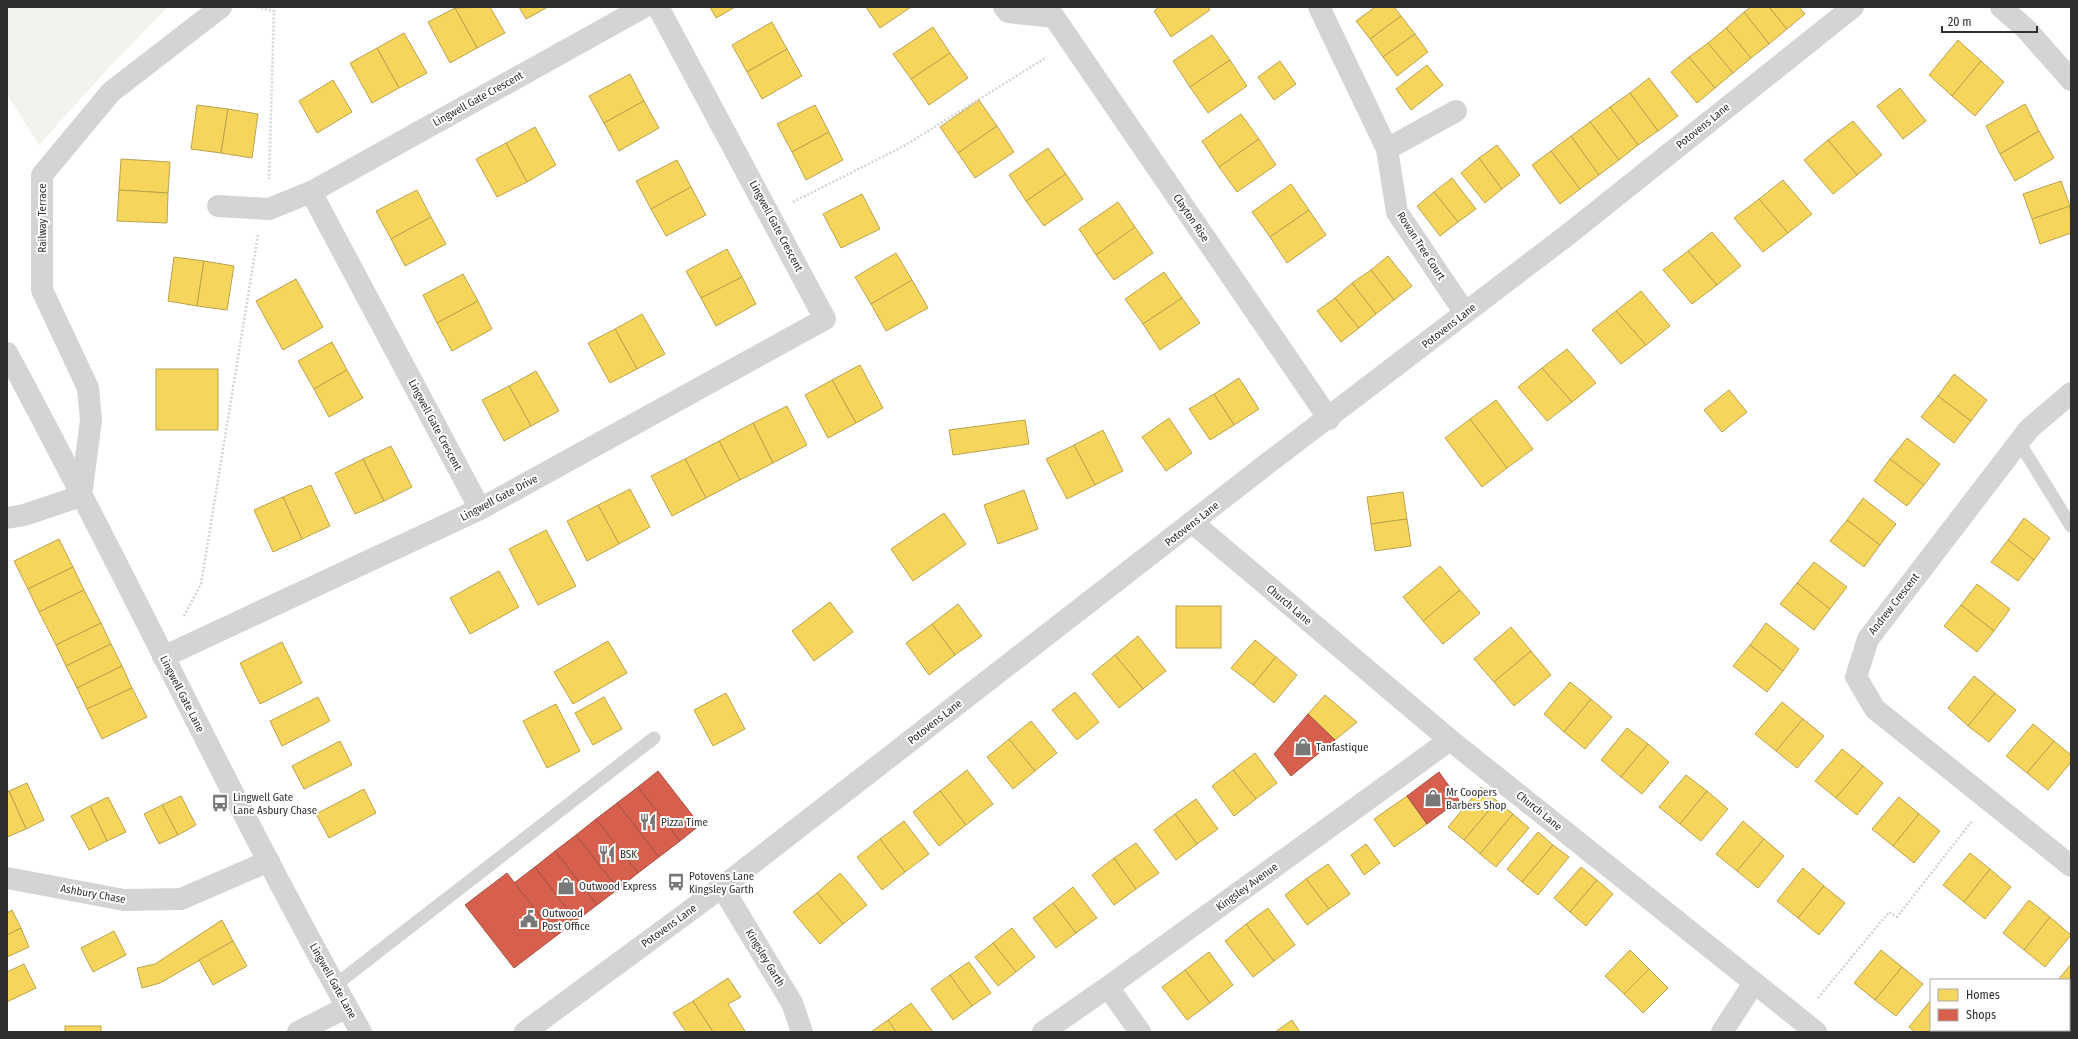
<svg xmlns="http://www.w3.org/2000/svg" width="2078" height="1039" font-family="'Fira Sans Condensed',sans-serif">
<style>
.green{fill:#f2f3ed}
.homes{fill:#f6d55c;stroke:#baa34e}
.shops{fill:#d6604d;stroke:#a45144}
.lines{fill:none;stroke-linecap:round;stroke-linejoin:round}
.path{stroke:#d3d3d3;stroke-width:2.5;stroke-dasharray:2 2;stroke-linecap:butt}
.service{stroke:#d4d4d4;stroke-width:13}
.minor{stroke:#d4d4d4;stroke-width:22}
.tertiary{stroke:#d4d4d4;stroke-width:22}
.labels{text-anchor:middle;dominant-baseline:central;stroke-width:4;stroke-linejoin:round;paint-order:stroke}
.street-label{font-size:11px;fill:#2f2f2f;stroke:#fff}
.poi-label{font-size:11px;fill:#2f2f2f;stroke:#fff;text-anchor:start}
</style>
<rect width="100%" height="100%" fill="#fff"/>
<polygon class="green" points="7,7 168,7 114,62 39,145 7,94"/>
<g class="homes">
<polygon points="490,7 505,33 477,48 455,8"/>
<polygon points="519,7 548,7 526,19"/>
<polygon points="710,7 735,7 716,18"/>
<polygon points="866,7 911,7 880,28"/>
<polygon points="1159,7 1208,7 1210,10 1171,37 1154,11"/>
<polygon points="1375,7 1394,7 1401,16 1370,39 1356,21"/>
<polygon points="1751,7 1769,7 1787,29 1769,44 1744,12"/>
<polygon points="1769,7 1799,7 1805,14 1787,29"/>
<polygon points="455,8 477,48 450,63 428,22"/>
<polygon points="1744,12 1769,44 1751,58 1726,28"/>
<polygon points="1401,16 1415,34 1383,57 1370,39"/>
<polygon points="772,22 787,49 747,72 732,45"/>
<polygon points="933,27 950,53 911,79 893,54"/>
<polygon points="1726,28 1751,58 1733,73 1708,43"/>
<polygon points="404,33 427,73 399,88 377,48"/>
<polygon points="1415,34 1428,52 1397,76 1383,57"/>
<polygon points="1212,35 1230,60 1190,87 1173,61"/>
<polygon points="1958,40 1981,61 1952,96 1929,75"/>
<polygon points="1708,43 1733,73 1715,88 1689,57"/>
<polygon points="377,48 399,88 372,103 350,63"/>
<polygon points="787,49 802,76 762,99 747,72"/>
<polygon points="950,53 968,78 929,105 911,79"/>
<polygon points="1689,57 1715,88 1697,103 1671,72"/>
<polygon points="1230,60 1247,86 1208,113 1190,87"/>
<polygon points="1280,61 1296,84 1274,100 1258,77"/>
<polygon points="1981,61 2004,82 1975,116 1952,96"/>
<polygon points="1427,65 1443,85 1411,110 1396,89"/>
<polygon points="630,74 644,101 604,123 589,96"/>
<polygon points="1649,78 1678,116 1658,131 1630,93"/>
<polygon points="333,80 352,112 317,133 299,101"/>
<polygon points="1900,88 1926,121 1903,139 1877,106"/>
<polygon points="1630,93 1658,131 1638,145 1610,107"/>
<polygon points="979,100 997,126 958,153 940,127"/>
<polygon points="644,101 659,128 619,151 604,123"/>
<polygon points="2025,104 2039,131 2000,154 1986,126"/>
<polygon points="197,105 228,109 221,153 191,149"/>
<polygon points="815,105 829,132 792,152 777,124"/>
<polygon points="1610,107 1638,145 1619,160 1590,122"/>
<polygon points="228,109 258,114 252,158 221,153"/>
<polygon points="1241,114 1259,139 1219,167 1202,141"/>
<polygon points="1853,121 1882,155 1857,175 1828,140"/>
<polygon points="1590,122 1619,160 1599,175 1571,136"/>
<polygon points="997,126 1014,152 975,178 958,153"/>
<polygon points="535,127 556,165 527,182 506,143"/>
<polygon points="2039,131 2054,158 2015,181 2000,154"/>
<polygon points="829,132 843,160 806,180 792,152"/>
<polygon points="1571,136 1599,175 1580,189 1551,151"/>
<polygon points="1259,139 1276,165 1237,192 1219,167"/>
<polygon points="1828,140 1857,175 1833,194 1804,160"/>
<polygon points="506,143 527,182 497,197 476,159"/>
<polygon points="1497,145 1520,175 1502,189 1479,158"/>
<polygon points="1048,148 1066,174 1026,201 1009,175"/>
<polygon points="1551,151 1580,189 1560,204 1532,165"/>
<polygon points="1479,158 1502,189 1485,203 1461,173"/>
<polygon points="121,159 170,162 168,193 119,190"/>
<polygon points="677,160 691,187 651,209 636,181"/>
<polygon points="1066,174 1083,199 1044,226 1026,201"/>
<polygon points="1452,178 1476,209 1458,222 1434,192"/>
<polygon points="1783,180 1812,214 1788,233 1759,199"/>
<polygon points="2061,181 2070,206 2032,219 2023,194"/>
<polygon points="1291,184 1309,210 1270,237 1252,212"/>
<polygon points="691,187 706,215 666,236 651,209"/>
<polygon points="119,190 168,193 167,223 117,221"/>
<polygon points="417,190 431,217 391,239 376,211"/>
<polygon points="1434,192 1458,222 1440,236 1417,206"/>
<polygon points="862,194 880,229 841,248 823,214"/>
<polygon points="1759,199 1788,233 1763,252 1734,218"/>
<polygon points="1118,202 1135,227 1096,255 1079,229"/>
<polygon points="2070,206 2071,233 2040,244 2032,219"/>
<polygon points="1309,210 1326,235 1287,263 1270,237"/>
<polygon points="431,217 446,244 405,266 391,239"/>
<polygon points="1135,227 1153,253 1114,280 1096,255"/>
<polygon points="1712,232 1741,266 1717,285 1688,251"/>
<polygon points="727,249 742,277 701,298 686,271"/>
<polygon points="1688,251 1717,285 1692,304 1663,270"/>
<polygon points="896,253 912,280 871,304 855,277"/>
<polygon points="1388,256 1412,286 1394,300 1371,270"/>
<polygon points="174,257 204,261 197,306 168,301"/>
<polygon points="204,261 234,266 227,310 197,306"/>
<polygon points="1371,270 1394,300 1376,314 1352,283"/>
<polygon points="1164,272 1182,298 1143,324 1125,299"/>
<polygon points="463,274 478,301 437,323 423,295"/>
<polygon points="742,277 756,304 716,326 701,298"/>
<polygon points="296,279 323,327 283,350 256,301"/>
<polygon points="912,280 928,308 886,331 871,304"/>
<polygon points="1352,283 1376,314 1359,328 1335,298"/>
<polygon points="1641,291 1670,326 1646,345 1616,311"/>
<polygon points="1182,298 1200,323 1160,350 1143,324"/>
<polygon points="1335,298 1359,328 1341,342 1317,311"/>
<polygon points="478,301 492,329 452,351 437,323"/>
<polygon points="1616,311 1646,345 1621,364 1592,330"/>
<polygon points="642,314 665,354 637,369 615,329"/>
<polygon points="615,329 637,369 610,383 588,343"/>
<polygon points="332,342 347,370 314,389 298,361"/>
<polygon points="1567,349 1596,383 1572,402 1542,368"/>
<polygon points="860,365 883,408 856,423 832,380"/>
<polygon points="1542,368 1572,402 1547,421 1518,387"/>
<rect x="156" y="369" width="62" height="61"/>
<polygon points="347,370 363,398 329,417 314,389"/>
<polygon points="536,371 559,411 531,426 509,386"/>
<polygon points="1954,374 1987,400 1971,421 1938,396"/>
<polygon points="1239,378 1259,409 1234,425 1214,394"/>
<polygon points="832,380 856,423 828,438 805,395"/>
<polygon points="509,386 531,426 504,441 482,400"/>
<polygon points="1729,390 1747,412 1722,432 1704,410"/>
<polygon points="1214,394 1234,425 1210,440 1189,409"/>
<polygon points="1938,396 1971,421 1954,443 1921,417"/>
<polygon points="1496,400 1533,449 1507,468 1470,419"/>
<polygon points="787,406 807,445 773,463 753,423"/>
<polygon points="1169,418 1192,453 1166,471 1142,437"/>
<polygon points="1470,419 1507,468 1482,487 1445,438"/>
<polygon points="1025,420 1029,444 953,455 949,430"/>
<polygon points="753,423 773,463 740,480 719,441"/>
<polygon points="1103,430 1123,471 1095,485 1074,445"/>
<polygon points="1907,438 1940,464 1924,485 1890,459"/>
<polygon points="719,441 740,480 706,498 685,459"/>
<polygon points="1074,445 1095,485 1067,499 1046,459"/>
<polygon points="391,446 412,487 384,501 363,459"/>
<polygon points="363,459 384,501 355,514 335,473"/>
<polygon points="685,459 706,498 672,516 651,476"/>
<polygon points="1890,459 1924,485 1907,506 1874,481"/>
<polygon points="311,485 330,526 302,539 283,497"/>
<polygon points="630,489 650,527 619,544 598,505"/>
<polygon points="1024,490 1038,529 998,544 984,505"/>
<polygon points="1403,492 1407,519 1371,524 1367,497"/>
<polygon points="283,497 302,539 273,552 254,510"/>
<polygon points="1863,498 1896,524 1880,545 1847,520"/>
<polygon points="598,505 619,544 587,561 567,521"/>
<polygon points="944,513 966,544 913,581 891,549"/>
<polygon points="2024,518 2050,538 2034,560 2008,540"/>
<polygon points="1407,519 1411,546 1375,551 1371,524"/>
<polygon points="1847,520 1880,545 1864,567 1830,541"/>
<polygon points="546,530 576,586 538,605 509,549"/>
<polygon points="59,539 73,567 28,589 14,561"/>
<polygon points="2008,540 2034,560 2018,581 1991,562"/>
<polygon points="1814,562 1847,587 1830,609 1797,583"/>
<polygon points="1440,566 1460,590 1423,621 1403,597"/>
<polygon points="73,567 84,590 39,612 28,589"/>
<polygon points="499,571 519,607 470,634 450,598"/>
<polygon points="1797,583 1830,609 1814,630 1780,604"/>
<polygon points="1977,584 2010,609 1994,631 1961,605"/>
<polygon points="84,590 101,623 56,645 39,612"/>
<polygon points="1460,590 1480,613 1443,644 1423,621"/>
<polygon points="830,602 853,632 814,661 792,631"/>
<polygon points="958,604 982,636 955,655 932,624"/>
<polygon points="1961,605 1994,631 1977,652 1944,626"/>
<rect x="1176" y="606" width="45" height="42"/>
<polygon points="101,623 111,644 66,666 56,645"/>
<polygon points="1766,623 1799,649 1783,671 1750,645"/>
<polygon points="932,624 955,655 929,675 906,643"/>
<polygon points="1511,627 1531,651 1494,682 1474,659"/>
<polygon points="1138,636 1166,671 1143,689 1115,655"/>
<polygon points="1255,640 1276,657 1253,685 1231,668"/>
<polygon points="608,641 627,673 573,704 554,672"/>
<polygon points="282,642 302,683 260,704 240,663"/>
<polygon points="111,644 122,666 77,688 66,666"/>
<polygon points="1750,645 1783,671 1767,692 1733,666"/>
<polygon points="1531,651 1551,675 1514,706 1494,682"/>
<polygon points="1115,655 1143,689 1119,708 1092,674"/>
<polygon points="1276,657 1297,675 1274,703 1253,685"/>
<polygon points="122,666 132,688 87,709 77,688"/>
<polygon points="1974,676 1995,693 1968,726 1948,708"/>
<polygon points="1570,682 1591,699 1564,732 1544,714"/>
<polygon points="132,688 147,717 102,739 87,709"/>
<polygon points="1075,692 1099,722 1077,740 1052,710"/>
<polygon points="726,693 745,729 713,746 694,710"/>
<polygon points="1995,693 2016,710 1989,742 1968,726"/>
<polygon points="1325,695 1357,722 1335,740 1308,714"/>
<polygon points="318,697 330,721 282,746 270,721"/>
<polygon points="604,697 622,729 593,745 575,713"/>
<polygon points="1591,699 1612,717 1585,749 1564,732"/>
<polygon points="1782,702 1803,719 1776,751 1755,734"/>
<polygon points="556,704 580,751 547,768 523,721"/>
<polygon points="1803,719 1824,736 1797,768 1776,751"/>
<polygon points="1031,721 1057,753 1035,771 1009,739"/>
<polygon points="2033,724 2054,741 2027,773 2006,756"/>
<polygon points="1627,728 1648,744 1621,777 1601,760"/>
<polygon points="1009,739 1035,771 1013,789 987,757"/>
<polygon points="340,741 352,765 304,789 292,766"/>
<polygon points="2054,741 2071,755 2071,762 2048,790 2027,773"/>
<polygon points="1648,744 1669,762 1642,794 1621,777"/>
<polygon points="1842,749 1863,766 1836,798 1815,781"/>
<polygon points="1255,753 1277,783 1256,799 1233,770"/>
<polygon points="1863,766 1883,783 1857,815 1836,798"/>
<polygon points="967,770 993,804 966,825 940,791"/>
<polygon points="1233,770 1256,799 1234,816 1212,786"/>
<polygon points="1686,775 1707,791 1680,824 1659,807"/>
<polygon points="27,783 44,820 26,829 9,791"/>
<polygon points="1481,787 1497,801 1464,840 1448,827"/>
<polygon points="364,789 376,813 329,838 316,814"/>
<polygon points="9,791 26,829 7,837 7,792"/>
<polygon points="940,791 966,825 939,846 913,812"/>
<polygon points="1707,791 1728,809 1701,841 1680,824"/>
<polygon points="181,796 196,825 178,835 162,805"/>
<polygon points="1407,796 1427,824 1394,847 1374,819"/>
<polygon points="108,797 126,832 107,841 90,806"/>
<polygon points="1899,797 1919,814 1893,846 1872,829"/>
<polygon points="1196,799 1218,829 1197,844 1175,814"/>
<polygon points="1497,801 1513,814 1480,854 1464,840"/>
<polygon points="162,805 178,835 159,844 144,814"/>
<polygon points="90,806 107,841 89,850 71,816"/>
<polygon points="1175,814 1197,844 1176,860 1154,830"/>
<polygon points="1513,814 1529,828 1496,867 1480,854"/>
<polygon points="1919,814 1940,831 1914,863 1893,846"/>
<polygon points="904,821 929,854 905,872 880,839"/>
<polygon points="1743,821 1764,839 1737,871 1716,854"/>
<polygon points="1538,832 1553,845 1522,882 1507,869"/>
<polygon points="880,839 905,872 882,890 857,857"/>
<polygon points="1764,839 1784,856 1758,888 1737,871"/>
<polygon points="1136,843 1159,873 1136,889 1114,858"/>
<polygon points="1366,844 1380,863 1364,875 1351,855"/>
<polygon points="1553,845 1569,857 1538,895 1522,882"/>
<polygon points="1970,853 1990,869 1964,902 1943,885"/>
<polygon points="1114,858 1136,889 1114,905 1092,875"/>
<polygon points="1328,864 1350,894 1329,909 1306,879"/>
<polygon points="1581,867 1597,880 1570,912 1554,898"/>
<polygon points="1803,868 1824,886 1798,918 1777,901"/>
<polygon points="1990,869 2011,887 1985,919 1964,902"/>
<polygon points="840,873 867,905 843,924 817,893"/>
<polygon points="1306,879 1329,909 1307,925 1285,895"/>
<polygon points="1597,880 1613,894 1586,926 1570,912"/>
<polygon points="1824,886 1845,903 1819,935 1798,918"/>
<polygon points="1073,887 1097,918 1076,933 1053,903"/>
<polygon points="817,893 843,924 820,944 793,912"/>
<polygon points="2029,900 2050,917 2024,950 2003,933"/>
<polygon points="1053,903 1076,933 1056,948 1033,918"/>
<polygon points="1268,908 1295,945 1274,961 1246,924"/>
<polygon points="12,910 21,928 7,935 7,913"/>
<polygon points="2050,917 2071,935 2045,967 2024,950"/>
<polygon points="222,920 233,941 160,983 142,988 137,968 155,964"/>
<polygon points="1246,924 1274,961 1253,977 1225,941"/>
<polygon points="21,928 29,947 7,957 7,935"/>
<polygon points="1012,928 1035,957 1016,972 993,943"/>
<polygon points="114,931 126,955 93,972 81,948"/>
<polygon points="233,941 247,966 213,985 199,960"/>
<polygon points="993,943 1016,972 998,986 975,957"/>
<polygon points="1630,950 1649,969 1624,994 1605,976"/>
<polygon points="1881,950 1902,967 1875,1000 1854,983"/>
<polygon points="1209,952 1233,985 1210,1003 1185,970"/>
<polygon points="969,962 991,993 972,1006 950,975"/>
<polygon points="24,964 36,988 7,1002 7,972"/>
<polygon points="2071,964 2071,991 2069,989 2069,980 2058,980"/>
<polygon points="1902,967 1923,984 1896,1016 1875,1000"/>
<polygon points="1649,969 1668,988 1643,1013 1624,994"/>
<polygon points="1185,970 1210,1003 1187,1020 1162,987"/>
<polygon points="950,975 972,1006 953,1020 931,989"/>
<polygon points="728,978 741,997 728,1004 745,1031 744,1032 713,1032 693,1001"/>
<polygon points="1931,1000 1931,1030 1942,1030 1940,1032 1915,1032 1909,1027"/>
<polygon points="693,1001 713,1032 686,1032 673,1013"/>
<polygon points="911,1003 933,1032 896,1032 888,1020"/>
<polygon points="888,1020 896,1032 871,1032"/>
<polygon points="1292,1020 1300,1032 1275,1032"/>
<rect x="65" y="1026" width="36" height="6"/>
<polygon points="1942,1030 1976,1030 1975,1032 1940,1032"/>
</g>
<g class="shops">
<polygon points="1308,714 1335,740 1291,776 1274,754"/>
<polygon points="658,771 700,825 680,841 638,787"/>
<polygon points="1439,772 1459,800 1427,824 1407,796"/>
<polygon points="638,787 680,841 659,857 617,803"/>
<polygon points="617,803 659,857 638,873 596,819"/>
<polygon points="596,819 638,873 618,889 576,835"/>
<polygon points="576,835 618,889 597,905 555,851"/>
<polygon points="555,851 597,905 576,921 535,867"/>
<polygon points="535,867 576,921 556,936 514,883"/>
<polygon points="507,873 556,936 514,968 465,905"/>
</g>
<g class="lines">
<g class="path">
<polyline points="257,7 274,11 269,179"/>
<polyline points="793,202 904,146 1047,57"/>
<polyline points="184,616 201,584 258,235"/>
<polyline points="1818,998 1889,912 1897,917 1972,821"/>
</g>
<g class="service">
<polyline points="2019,442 2071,526"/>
<polyline points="334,986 654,738"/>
</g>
<g class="minor">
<polyline points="1004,7 1008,12 1054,17 1329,419"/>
<polyline points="1319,7 1387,149 1456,111"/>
<polyline points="2001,7 2026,29 2071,80"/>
<polyline points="1387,149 1397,212 1465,313"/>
<polyline points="218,206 269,209 311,192"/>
<polyline points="2071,393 2029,429 1868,639 1856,677 1875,709 2071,866"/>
<polyline points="480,509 311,192 644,7"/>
<polyline points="7,518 24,515 81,496 91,420 88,388 42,290 42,175 111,92 221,7"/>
<polyline points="1193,523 1450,740 1816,1032"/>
<polyline points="163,657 480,509 825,319 658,7"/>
<polyline points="7,878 124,900 181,899 269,861"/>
<polyline points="722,887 792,1003 802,1032"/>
<polyline points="1108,987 1140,1032"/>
<polyline points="298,1032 347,1007"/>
<polyline points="1043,1032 1108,987 1450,740"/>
<polyline points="1722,1032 1754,983"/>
</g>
<g class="tertiary">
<path d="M7,353C129,578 235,810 361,1032"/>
<polyline points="525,1032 722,887 1272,460 1570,233 1853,7"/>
</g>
</g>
<defs>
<g id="shop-bare" transform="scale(1.38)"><path d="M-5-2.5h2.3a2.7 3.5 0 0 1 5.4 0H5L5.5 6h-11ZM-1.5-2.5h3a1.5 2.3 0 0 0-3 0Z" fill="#787878" stroke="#fff" stroke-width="2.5" paint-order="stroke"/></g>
<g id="bus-bare" transform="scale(1.38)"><path d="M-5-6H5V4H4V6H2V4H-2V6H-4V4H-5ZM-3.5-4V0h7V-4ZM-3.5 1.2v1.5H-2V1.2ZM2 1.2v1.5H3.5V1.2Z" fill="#787878" stroke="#fff" stroke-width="2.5" paint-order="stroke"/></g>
<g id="restaurant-bare" transform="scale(1.38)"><path d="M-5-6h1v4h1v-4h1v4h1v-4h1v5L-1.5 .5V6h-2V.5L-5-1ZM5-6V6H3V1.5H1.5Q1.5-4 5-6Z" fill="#787878" stroke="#fff" stroke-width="2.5" paint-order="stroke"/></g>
<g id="civic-bare" transform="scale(1.38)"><path d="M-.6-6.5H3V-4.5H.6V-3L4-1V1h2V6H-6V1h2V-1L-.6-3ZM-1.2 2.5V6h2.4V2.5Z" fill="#787878" stroke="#fff" stroke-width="2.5" paint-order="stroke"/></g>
</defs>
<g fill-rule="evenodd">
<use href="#shop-bare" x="1303" y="747"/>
<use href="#shop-bare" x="1433" y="798"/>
<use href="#bus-bare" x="220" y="803"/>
<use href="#restaurant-bare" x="648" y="822"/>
<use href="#restaurant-bare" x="607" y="854"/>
<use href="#bus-bare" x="676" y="882"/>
<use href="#shop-bare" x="566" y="886"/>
<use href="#civic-bare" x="529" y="919"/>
</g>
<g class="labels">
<g class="street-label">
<text transform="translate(478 99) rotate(-29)">Lingwell Gate Crescent</text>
<text transform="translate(1703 126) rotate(-39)">Potovens Lane</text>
<text transform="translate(42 218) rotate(-90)">Railway Terrace</text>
<text transform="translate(1191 218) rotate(56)">Clayton Rise</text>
<text transform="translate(776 226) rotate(62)">Lingwell Gate Crescent</text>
<text transform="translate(1421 246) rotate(57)">Rowan Tree Court</text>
<text transform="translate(1449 326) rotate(-38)">Potovens Lane</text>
<text transform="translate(435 425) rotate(62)">Lingwell Gate Crescent</text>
<text transform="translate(499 498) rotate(-28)">Lingwell Gate Drive</text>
<text transform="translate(1192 524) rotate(-38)">Potovens Lane</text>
<text transform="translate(1894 604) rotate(-52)">Andrew Crescent</text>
<text transform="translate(1289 605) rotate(40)">Church Lane</text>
<text transform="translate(182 694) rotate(63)">Lingwell Gate Lane</text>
<text transform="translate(935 722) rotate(-38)">Potovens Lane</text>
<text transform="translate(1539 811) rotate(39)">Church Lane</text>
<text transform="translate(1247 887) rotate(-36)">Kingsley Avenue</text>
<text transform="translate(93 894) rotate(10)">Ashbury Chase</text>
<text transform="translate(669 926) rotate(-36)">Potovens Lane</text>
<text transform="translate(765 958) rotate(59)">Kingsley Garth</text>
<text transform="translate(333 981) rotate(61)">Lingwell Gate Lane</text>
</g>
<g class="poi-label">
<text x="1316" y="747">Tanfastique</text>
<text x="1446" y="792">Mr Coopers<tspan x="1446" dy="13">Barbers Shop</tspan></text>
<text x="233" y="797">Lingwell Gate<tspan x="233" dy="13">Lane Asbury Chase</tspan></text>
<text x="661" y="822">Pizza Time</text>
<text x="620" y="854">BSK</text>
<text x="689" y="876">Potovens Lane<tspan x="689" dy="13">Kingsley Garth</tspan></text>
<text x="579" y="886">Outwood Express</text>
<text x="542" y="913">Outwood<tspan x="542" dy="13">Post Office</tspan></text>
</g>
</g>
<rect width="2078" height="1039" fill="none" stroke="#2f2f2f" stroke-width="16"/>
<rect x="1930" y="979" width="140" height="52" fill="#ffffff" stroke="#acacac"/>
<rect x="1938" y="989" width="20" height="12" fill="#f6d55c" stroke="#acacac"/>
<text x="1966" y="999" font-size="12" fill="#2f2f2f">Homes</text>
<rect x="1938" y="1009" width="20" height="12" fill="#d6604d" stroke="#acacac"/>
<text x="1966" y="1019" font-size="12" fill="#2f2f2f">Shops</text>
<path d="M1942 26v6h95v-6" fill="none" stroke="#2f2f2f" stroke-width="2"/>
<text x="1948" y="26" font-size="12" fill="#2f2f2f" stroke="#ffffff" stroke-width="3" paint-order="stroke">20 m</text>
</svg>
